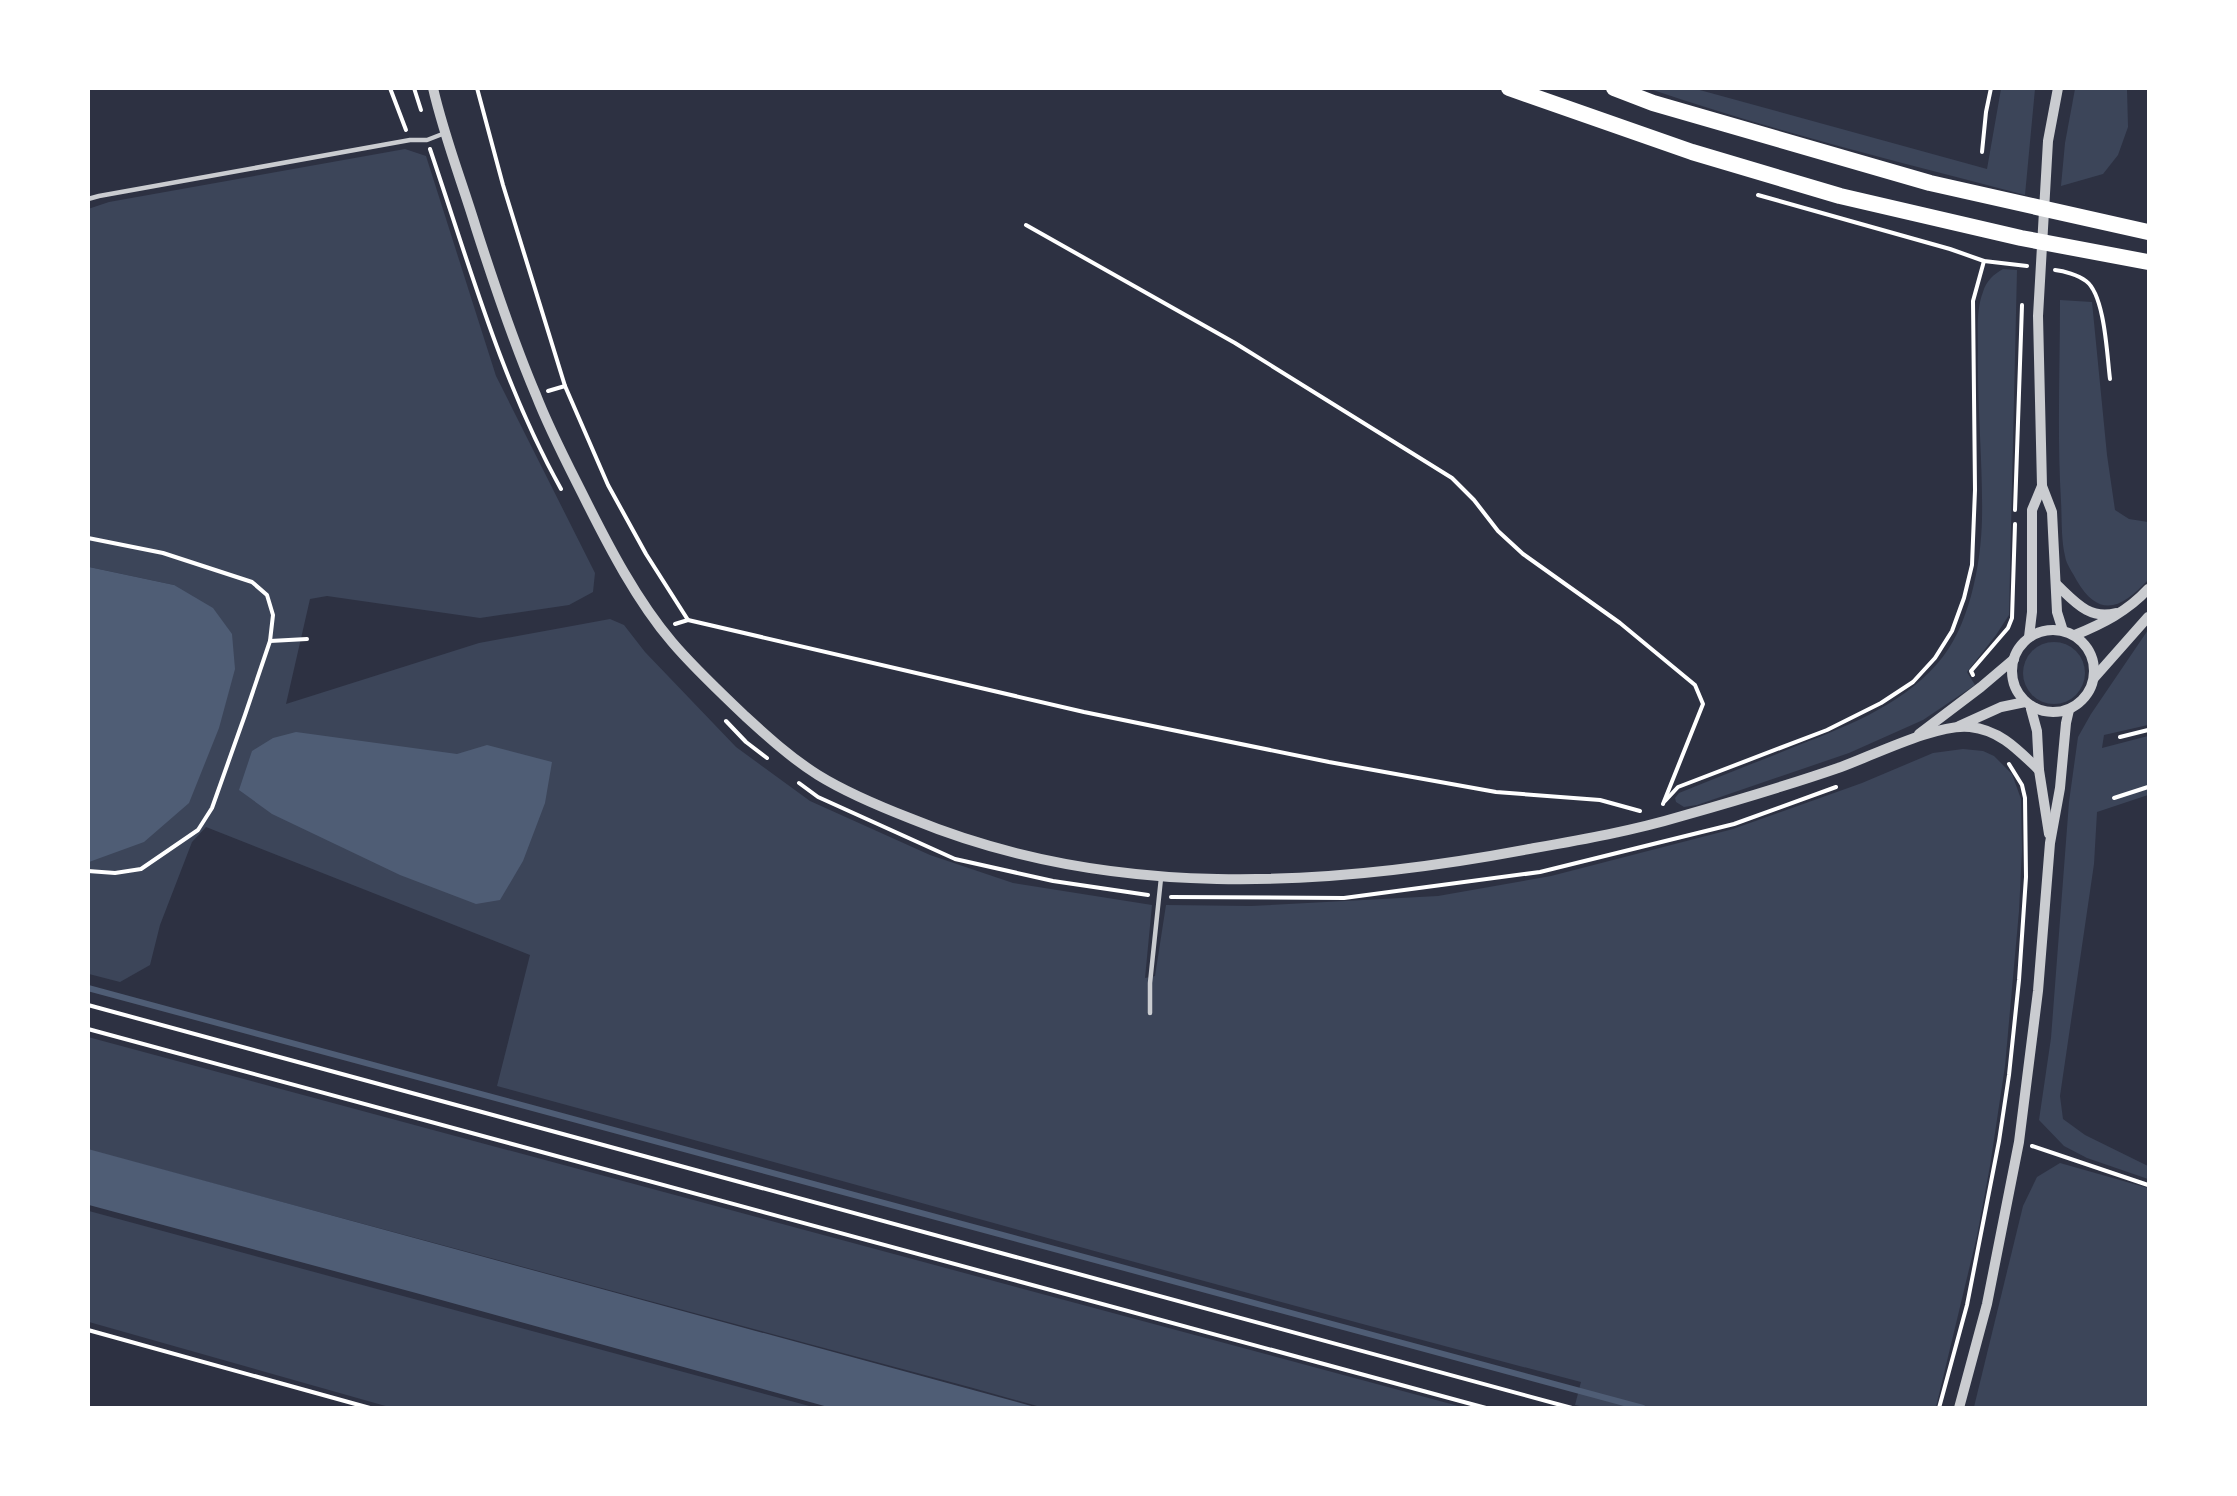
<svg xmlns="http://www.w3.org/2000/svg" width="2237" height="1496" font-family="Roboto,sans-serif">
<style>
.green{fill:#3c4559}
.water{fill:#4f5d75}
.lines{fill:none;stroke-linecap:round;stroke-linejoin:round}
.stream{stroke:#4f5d75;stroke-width:6}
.path{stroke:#fff;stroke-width:4}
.service{stroke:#caccd0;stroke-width:4.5}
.tertiary{stroke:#caccd0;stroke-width:10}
.trunk{stroke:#fff;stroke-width:16}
</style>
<rect width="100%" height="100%" fill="#2d3142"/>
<g class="green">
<path d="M1650,89H1696L1987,169L2001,89H2035L2025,195C1899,162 1773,131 1650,89Z"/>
<polygon points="2075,89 2127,89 2128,127 2118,155 2103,174 2061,186 2065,143"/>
<path d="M405,149L426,156L496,376L595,573L593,592L569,605L480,618L327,596L310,599L286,704L479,643L610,619L624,625L645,652L736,747L810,801L930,855L1013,883L1152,905L1145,978L1155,976L1166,905L1251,906L1438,896L1551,876L1733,829L1862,783L1933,753L1963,749L1983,751L1994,756L2012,774L2021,799L2022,850L2019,911L2005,1066L1990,1166L1977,1236L1936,1407H1585L1575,1405L1581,1382C1219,1288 859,1184 497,1086L530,955L206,827L192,842L160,925L150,965L120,982L89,974V862L174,585L89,567L88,209L109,202Z"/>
<path d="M2003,269L2017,270L2009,615L1996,635L1967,672L1975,685L1923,720L1849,753L1697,805L1684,807L1676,802L1675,798L1679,793C1715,778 1752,764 1789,749C1842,728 1898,708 1937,664C1969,629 1981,565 1982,519C1983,463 1977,407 1978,350C1978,331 1976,310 1983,292C1986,281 1994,274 2003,269Z"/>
<path d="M2060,300L2092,302L2107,455L2115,510L2129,519L2148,522V580C2123,607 2100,620 2077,581C2073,573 2066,564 2065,556C2061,539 2062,519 2061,501C2057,434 2060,367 2060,300Z"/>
<polygon points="2148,630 2148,725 2104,735 2102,748 2148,736 2148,795 2097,812 2094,864 2060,1096 2063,1119 2085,1135 2148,1166 2148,1179 2087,1158 2064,1146 2039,1120 2051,1038 2069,802 2078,737 2091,714"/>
<circle cx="2054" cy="673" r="31"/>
<polygon points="88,1037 1462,1407 1044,1408 973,1388 89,1150"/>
<polygon points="2060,1163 2148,1188 2148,1407 1974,1407 2023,1206 2037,1177"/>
<polygon points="88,1211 89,1211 813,1407 389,1407 89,1322"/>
</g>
<g class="water">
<polygon points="89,567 174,585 213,608 232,634 235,669 219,728 189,803 144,842 89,862"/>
<polygon points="296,732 457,754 487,745 552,762 545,803 523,861 500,900 476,904 400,875 272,814 239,790 252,751 273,738"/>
<polygon points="88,1149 1035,1407 828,1407 416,1293 89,1205"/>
</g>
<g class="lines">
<polyline class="stream" points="88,988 1643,1408"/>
<g class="path">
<polyline points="390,88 406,130"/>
<polyline points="414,88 421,110"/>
<polyline points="477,88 503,185 565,386 608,485 646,554 688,620"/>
<path d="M430,149C469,264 502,383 561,489"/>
<polyline points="1982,152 1986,112 1991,88"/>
<polyline points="1758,195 1950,249 1984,261 2027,266"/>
<polyline points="1026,225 1235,343 1452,478 1474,500 1498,531 1523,554 1620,623 1695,685 1703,704 1663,804"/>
<path d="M2055,270C2064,271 2078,275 2086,281C2105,295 2107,356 2110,379"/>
<polyline points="548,391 565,386"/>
<polyline points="2015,510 2022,305"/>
<polyline points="88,538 163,553 252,582 267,595 273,615 270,641 245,715 212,808 198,830 141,869 115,873 88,871"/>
<polyline points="675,624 688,620 1084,712 1329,762 1496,792 1600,800 1640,811"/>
<polyline points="270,641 307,639"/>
<polyline points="1973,675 1971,671 2008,628 2012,618 2015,524"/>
<polyline points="726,721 746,742 767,758"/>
<polyline points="2120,737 2148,730"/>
<polyline points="799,783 818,797 955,859 1053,881 1148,895"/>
<polyline points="2114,798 2148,787"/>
<polyline points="1665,801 1678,787 1827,730 1881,703 1913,682 1935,658 1952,631 1964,598 1972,565 1975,490 1973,301 1984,261"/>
<polyline points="1171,897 1344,898 1540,872 1734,824 1836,787"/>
<polyline points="88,1005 1572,1408"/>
<polyline points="88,1029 1486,1408"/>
<polyline points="2032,1146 2148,1185"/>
<polyline points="88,1330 370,1408"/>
<polyline points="1939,1408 1967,1305 1999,1141 2009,1075 2019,980 2026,877 2025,798 2022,785 2009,764"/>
</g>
<g class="service">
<polyline points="88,199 99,196 410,140 427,140 445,133"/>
<polyline points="1150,1013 1150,983 1161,878"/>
</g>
<g class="tertiary">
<path d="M433,88C444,136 462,182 476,228C494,284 513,341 536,395C550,431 568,465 585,499C609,547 637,601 672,642C694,668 720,692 745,716C768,737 791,758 818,775C847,793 881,807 912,819C1109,900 1323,888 1529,849C1580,840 1632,831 1682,816C1735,801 1789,785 1841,767C1874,755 1938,723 1970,727C2000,730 2018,750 2039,770"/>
<polyline points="2058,88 2048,141 2038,316 2042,486 2052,512 2057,612 2063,631"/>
<path d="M2057,585C2075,602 2089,620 2116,613"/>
<circle cx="2053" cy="671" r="41"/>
<path d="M2075,635C2102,624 2128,611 2148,589"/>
<polyline points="2029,637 2032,612 2032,510 2042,486"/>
<polyline points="2094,678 2148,617"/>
<polyline points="2035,708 2031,709 2037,731 2039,770 2049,834"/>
<polyline points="1959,726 2001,707 2025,702"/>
<polyline points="1919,734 1981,687 2014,659"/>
<polyline points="1959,1408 1987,1304 2019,1142 2038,991 2050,843 2060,788 2066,723 2069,710"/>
</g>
<g class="trunk">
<polyline points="1509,88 1692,152 1840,196 2021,238 2148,262"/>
<polyline points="1614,88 1653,103 1930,183 2148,232"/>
</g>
</g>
<rect width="2237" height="1496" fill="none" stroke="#ffffff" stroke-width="180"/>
</svg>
